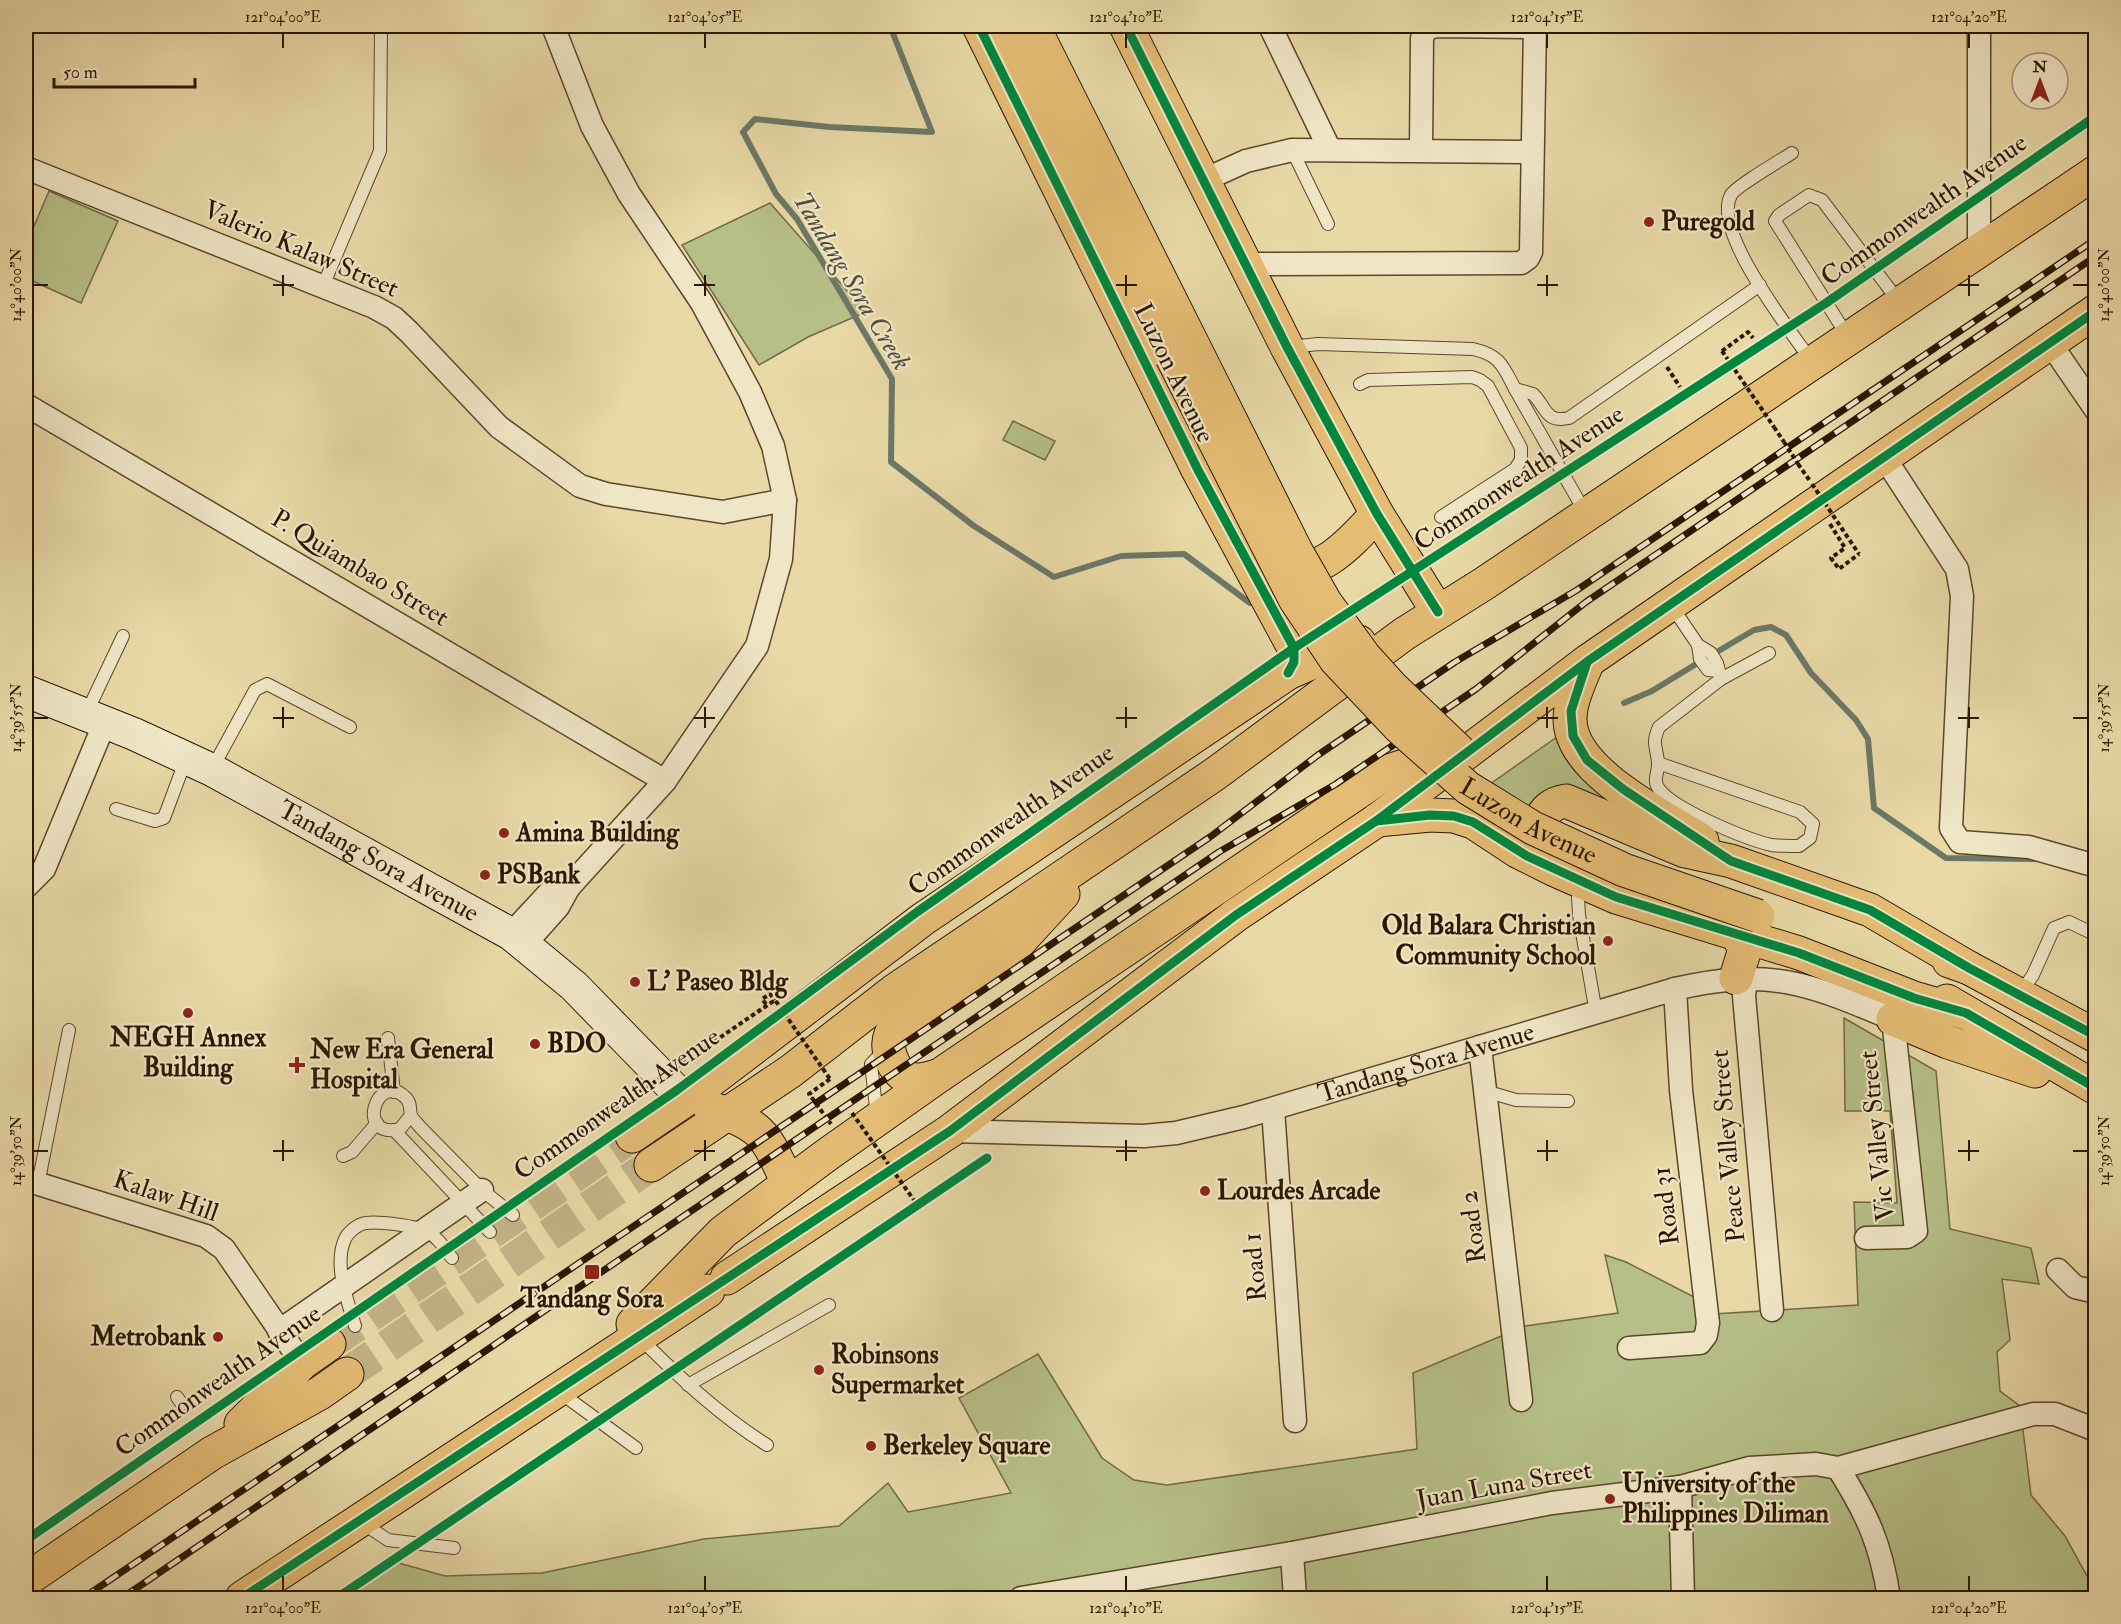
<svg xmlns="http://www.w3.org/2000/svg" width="2121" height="1624" font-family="'IM FELL Double Pica',serif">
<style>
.green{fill:#b6bf87;stroke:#706a44;stroke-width:1.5}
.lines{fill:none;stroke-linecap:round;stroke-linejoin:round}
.stream{stroke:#6c7867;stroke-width:6}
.primary-tunnel{stroke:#c2b286;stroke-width:33;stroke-dasharray:33 16;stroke-linecap:butt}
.lane-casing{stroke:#5a472a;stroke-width:14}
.street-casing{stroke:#5a472a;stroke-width:25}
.secondary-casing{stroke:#2b1600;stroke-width:34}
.primary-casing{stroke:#2b1600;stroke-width:35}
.path{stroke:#2b1600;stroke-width:4;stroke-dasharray:4.5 3;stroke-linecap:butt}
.lane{stroke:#f0e6c6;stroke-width:12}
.street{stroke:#f0e6c6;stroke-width:22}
.secondary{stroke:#f0e6c6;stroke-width:32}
.primary{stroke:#e4bc74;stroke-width:33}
.rail-casing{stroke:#2b1600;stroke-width:7}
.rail{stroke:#f0e6c6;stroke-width:4.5;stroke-dasharray:14;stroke-linecap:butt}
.primary-bridge-casing{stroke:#2b1600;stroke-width:35;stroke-linecap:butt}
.path-bridge{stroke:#2b1600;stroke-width:4;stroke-dasharray:4.5 3;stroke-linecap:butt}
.primary-bridge{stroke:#e4bc74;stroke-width:33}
.cycleway-casing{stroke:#f0e6c6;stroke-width:13}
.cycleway{stroke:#00873e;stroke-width:9}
.ticks{fill:none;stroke:#2b1600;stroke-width:2}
.poi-dot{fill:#8f2418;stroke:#f0e6c6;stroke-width:2}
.labels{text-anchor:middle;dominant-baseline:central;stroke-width:4.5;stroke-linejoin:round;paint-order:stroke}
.street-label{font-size:26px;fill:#2b1600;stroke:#f0e6c6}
.poi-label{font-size:26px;font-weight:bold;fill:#2b1600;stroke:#f0e6c6;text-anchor:start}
.water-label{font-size:27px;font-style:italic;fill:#514f3c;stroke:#f0e6c6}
.neatline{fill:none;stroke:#2b1600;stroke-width:2}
.ticks-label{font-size:15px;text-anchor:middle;fill:#2b1600}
</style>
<rect width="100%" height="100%" fill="#e8d9a7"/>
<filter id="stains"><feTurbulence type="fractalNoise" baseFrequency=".00333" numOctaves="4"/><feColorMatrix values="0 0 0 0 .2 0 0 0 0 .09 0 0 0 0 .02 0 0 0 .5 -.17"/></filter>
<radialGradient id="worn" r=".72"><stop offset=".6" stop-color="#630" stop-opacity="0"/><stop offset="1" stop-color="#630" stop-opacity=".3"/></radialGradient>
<g class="green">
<polygon points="49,191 118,221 81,303 26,278 26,245"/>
<polygon points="770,203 866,312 808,337 759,365 682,245"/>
<polygon points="1013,421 1055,441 1045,460 1003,440"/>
<path d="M1557,737C1565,775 1606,798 1636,818L1534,807L1463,803Z"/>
<polygon points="1844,1018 1936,1071 1950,1229 2031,1248 2039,1284 2002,1279 2010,1340 1997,1352 2000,1391 2020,1406 2031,1495 2065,1536 2087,1576 2096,1569 2095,1598 342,1598 392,1561 445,1576 542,1573 704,1539 839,1526 888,1483 908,1512 1011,1493 959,1398 1038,1354 1102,1458 1134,1480 1167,1485 1417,1449 1413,1373 1525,1326 1618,1313 1605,1255 1626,1262 1694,1297 1698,1315 1858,1305 1854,1202 1897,1203 1890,1111 1845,1111"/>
</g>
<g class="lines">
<g class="stream">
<polyline points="890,26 932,132 829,127 755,119 743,132 776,194 797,219 892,379 891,462 974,526 1054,577 1121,556 1184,554 1250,603"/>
<polyline points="1710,656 1754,630 1771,627 1786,635 1811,673 1856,720 1868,739 1874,808 1946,858 2035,859"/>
<polyline points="1624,703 1652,691 1701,661"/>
</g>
<g class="primary-tunnel">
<polyline points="329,1344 632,1136"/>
<polyline points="347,1374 651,1165"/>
</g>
<g class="lane-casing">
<g id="lane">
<polyline points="1292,150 1328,224"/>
<path d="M1792,153C1781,160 1735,187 1731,195C1711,231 1791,331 1812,362"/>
<polyline points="323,286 380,151 381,26"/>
<polyline points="1848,337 1775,221 1779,215 1809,195 1822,200 1900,303"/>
<path d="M1291,347L1318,344L1473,349C1500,355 1503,366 1515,389L1533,394C1547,408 1545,423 1569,418L1760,285"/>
<polyline points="1360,384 1368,380 1472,377 1480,380 1488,386 1521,448 1521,460 1515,469 1441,517"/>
<polyline points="1515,389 1586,514"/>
<polyline points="1671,605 1698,645 1711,653 1717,663 1721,679"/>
<polyline points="1698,645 1700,659 1708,670 1717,671"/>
<polyline points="86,714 123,636"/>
<path d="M1658,763L1800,812L1813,824L1810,838L1799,846C1790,846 1779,846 1771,845C1746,839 1673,809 1659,789C1652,780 1659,772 1658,763C1657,746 1651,745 1659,727L1721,679L1769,653"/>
<polyline points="212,769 255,690 267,684 350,727"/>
<polyline points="116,809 155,821 164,818 186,759"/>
<polyline points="1582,884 1578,897 1579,915 1596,1013"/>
<polyline points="2020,994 2033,975 2054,928 2069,922 2096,935"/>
<polyline points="388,1038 394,1092"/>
<polyline points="1485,1091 1516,1100 1568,1101"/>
<path d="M411,1115L400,1129C354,1140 377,1069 406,1098C412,1104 409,1109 411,1115C412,1119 418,1124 420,1127L482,1190L513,1215"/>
<polyline points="877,1116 871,1064 885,1050"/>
<polyline points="394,1130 490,1232"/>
<polyline points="343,1156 352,1152 377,1123"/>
<polyline points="38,1184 69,1030"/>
<path d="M355,1326C348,1301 333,1265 345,1239C348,1232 358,1224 366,1223C377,1221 417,1226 426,1231C438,1237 444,1248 452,1258"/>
<path d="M640,1338C679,1377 719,1415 767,1445"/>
<polyline points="688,1385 829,1305"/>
<polyline points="558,1391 636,1448"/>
<polyline points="177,1397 182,1404"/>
<polyline points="361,1522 388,1540 454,1548"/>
</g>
</g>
<g class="street-casing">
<g id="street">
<polyline points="1270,26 1329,148"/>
<polyline points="1979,26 1979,251"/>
<polyline points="1421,150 1422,38 1426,29 1437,26 1535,27"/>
<polyline points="26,168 374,307 394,318 409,332 499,427 580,486 606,494 723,512 785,500"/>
<polyline points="1202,181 1246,161 1292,150 1532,152"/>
<polyline points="1245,264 1521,263 1528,258 1531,252 1535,26"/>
<polyline points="2050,343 2096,410"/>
<polyline points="26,405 665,781"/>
<polyline points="1884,457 1957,569 1962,596 1951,828 1960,842 2029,847 2096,866"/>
<polyline points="26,887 44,869 105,722"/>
<polyline points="511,934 549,893 569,887"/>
<polyline points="525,944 558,907 569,887 665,781 757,646 781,559 785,500 773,446 750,392 702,303 629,194 592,126 553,26"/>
<polyline points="1746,978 1744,996 1772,1310"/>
<polyline points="1480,1047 1521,1400"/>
<polyline points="1273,1109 1295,1421"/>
<path id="s1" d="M950,1131L1144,1136L1176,1133L1244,1117L1675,989C1770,967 1807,983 1893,1019L1916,1231L1907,1237L1866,1238"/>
<polyline points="26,1180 206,1236 224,1249 302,1363"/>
<polyline points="2058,1270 2075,1287 2096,1292"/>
<polyline points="279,1331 482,1190"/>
<polyline points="1629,1348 1700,1343 1706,1335 1708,1323 1681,1090 1675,989"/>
<path d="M1838,1468C1867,1514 1881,1544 1889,1598"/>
<polyline points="1680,1487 1683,1598"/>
<polyline points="1292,1553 1295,1598"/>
<polyline points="1021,1598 1292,1553 1552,1503 1680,1487 1749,1468 1816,1464 1838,1468 2033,1414 2055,1414 2096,1430"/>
</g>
</g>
<g class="secondary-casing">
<g id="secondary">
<path id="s2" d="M26,691L134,734L212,770L511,934L574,986L685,1100"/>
</g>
</g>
<g class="primary-casing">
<g id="primary">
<polyline points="979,26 1198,470 1294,648 1294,662 1288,673"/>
<polyline points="1006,26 1172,357"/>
<polyline points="1033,26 1194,347"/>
<polyline points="1126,26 1287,347 1377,514 1438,612"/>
<path d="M1279,570C1322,577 1351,542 1377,514"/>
<path d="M1588,661C1581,679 1570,700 1570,719C1570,772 1664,816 1702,841"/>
<polyline points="1377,820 1430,815 1454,816 1473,822 1517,851 1555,870 1616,897 1799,953 1914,998 1966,1013"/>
<path d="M1546,856C1533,834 1537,805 1566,801L1685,851L1731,861L1870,910L1969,968"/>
<path d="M1063,894L1019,942L894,1029C882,1045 892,1073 911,1079C920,1082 930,1078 940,1075L1389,771L1456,749"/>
<polyline points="1736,933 1745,949 1736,978"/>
<polyline points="1949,961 1969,968 2096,1036"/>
<polyline points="1947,1001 2096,1088"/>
<polyline points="1893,1019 1948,1042 2035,1071"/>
<path d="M710,1108C763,1125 765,1134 788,1183"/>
<polyline points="632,1136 685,1100 923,919 1288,673 1359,642"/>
<polyline points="651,1165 791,1071 894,991 1215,774 1404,634 1485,583 2096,172"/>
<polyline points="727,1278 950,1131 1236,915 1376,821 1588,661 2096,311"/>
<polyline points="633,1324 723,1232 828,1154 940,1075"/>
<polyline points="241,1424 302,1363 329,1344"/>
<polyline points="26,1580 212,1453 320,1393 347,1374"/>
<polyline points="242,1598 708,1291"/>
</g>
</g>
<g class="path">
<polyline points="1722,351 1748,332 1753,338"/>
<polyline points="1667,367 1680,387"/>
<polyline points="1774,427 1784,442"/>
<polyline points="1798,464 1810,481"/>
<polyline points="1830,524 1845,548 1831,558 1839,569 1859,554"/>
<polyline points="766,1004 762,999 770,994 775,1000"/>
<polyline points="830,1079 809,1094 831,1124"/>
<polyline points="564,1152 561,1146 590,1126"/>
<polyline points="889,1225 887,1223 916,1203"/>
</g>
<use href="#lane" class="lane"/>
<use href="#street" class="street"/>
<use href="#secondary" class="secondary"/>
<use href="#primary" class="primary"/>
<g class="rail-casing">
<g id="rail">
<polyline points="83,1598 1210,837 1318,755 1455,662 1577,590 2096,239"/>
<polyline points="122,1598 1219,852 1336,784 1476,689 1586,602 2096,256"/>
</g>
</g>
<use href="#rail" class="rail"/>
<g class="primary-bridge-casing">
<g id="primary-bridge">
<polyline points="1194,347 1296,551 1325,602 1364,656 1393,688 1460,752"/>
<path id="s3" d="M1172,357L1295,599L1336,660L1400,728L1468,788L1533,828L1624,870L1758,916"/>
</g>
</g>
<g class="path-bridge">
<polyline points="1722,351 1774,427"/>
<polyline points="1784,442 1798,464"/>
<polyline points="1812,484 1859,554"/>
<polyline points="852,1113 916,1203"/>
<polyline points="590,1126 775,1000 830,1079"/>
</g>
<use href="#primary-bridge" class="primary-bridge"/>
<g class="cycleway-casing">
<g id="cycleway">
<polyline points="979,26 1198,470 1294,648 1294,662 1288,673"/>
<polyline points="1126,26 1287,347 1377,514 1438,612"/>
<polyline points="1587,662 1571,711 1573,736 1587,760 1623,789 1731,861 1870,910 1969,968 2096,1036"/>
<polyline points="1376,821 1430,815 1454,816 1473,822 1527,856 1616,897 1799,953 1914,998 1966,1013 2096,1088"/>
<polyline points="26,1540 677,1090 917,912 1294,648 1826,303 2096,116"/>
<polyline points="242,1598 950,1131 1236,915 1376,821 1588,661 2096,311"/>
<polyline points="337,1598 987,1158"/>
</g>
</g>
<use href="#cycleway" class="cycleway"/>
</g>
<path class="ticks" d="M283,33V48M705,33V48M1126,33V48M1547,33V48M1969,33V48M283,275V296M705,275V296M1126,275V296M1547,275V296M1969,275V296M33,285H48M273,285H294M694,285H715M1116,285H1137M1537,285H1558M1958,285H1979M2073,285H2088M283,707V728M705,707V728M1126,707V728M1547,707V728M1969,707V728M33,718H48M273,718H294M694,718H715M1116,718H1137M1537,718H1558M1958,718H1979M2073,718H2088M283,1140V1161M705,1140V1161M1126,1140V1161M1547,1140V1161M1969,1140V1161M33,1151H48M273,1151H294M694,1151H715M1116,1151H1137M1537,1151H1558M1958,1151H1979M2073,1151H2088M283,1576V1591M705,1576V1591M1126,1576V1591M1547,1576V1591M1969,1576V1591"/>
<g class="poi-dot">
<circle cx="1649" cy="222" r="6"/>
<circle cx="504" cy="833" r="6"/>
<circle cx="485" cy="875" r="6"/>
<circle cx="1608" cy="941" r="6"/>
<circle cx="635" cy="982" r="6"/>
<circle cx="188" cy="1013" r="6"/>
<circle cx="535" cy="1044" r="6"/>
<path d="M294 1056h6v6h6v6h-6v6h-6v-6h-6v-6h6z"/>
<circle cx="1205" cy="1191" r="6"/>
<rect x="584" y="1264" width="16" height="16" rx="3"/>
<circle cx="218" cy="1337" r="6"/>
<circle cx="819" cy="1370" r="6"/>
<circle cx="871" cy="1446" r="6"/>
<circle cx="1610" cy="1499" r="6"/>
</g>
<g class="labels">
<g class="street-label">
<text transform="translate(1924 210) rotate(-35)">Commonwealth Avenue</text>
<text transform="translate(301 249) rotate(23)">Valerio Kalaw Street</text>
<text transform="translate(1174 373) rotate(64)">Luzon Avenue</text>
<text transform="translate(1519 478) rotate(-33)">Commonwealth Avenue</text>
<text transform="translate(360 568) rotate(31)">P. Quiambao Street</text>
<text stroke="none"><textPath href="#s3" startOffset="598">Luzon Avenue</textPath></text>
<text transform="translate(1011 820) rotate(-35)">Commonwealth Avenue</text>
<text stroke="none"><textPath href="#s2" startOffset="392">Tandang Sora Avenue</textPath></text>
<text stroke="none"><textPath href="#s1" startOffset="486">Tandang Sora Avenue</textPath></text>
<text transform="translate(617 1104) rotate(-35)">Commonwealth Avenue</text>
<text transform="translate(1877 1136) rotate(-96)">Vic Valley Street</text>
<text transform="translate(1728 1146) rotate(-95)">Peace Valley Street</text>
<text transform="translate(166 1196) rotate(19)">Kalaw Hill</text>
<text transform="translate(1666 1206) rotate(-97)">Road 31</text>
<text transform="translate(1473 1227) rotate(-97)">Road 2</text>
<text transform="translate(1255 1267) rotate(-95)">Road 1</text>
<text transform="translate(218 1381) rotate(-35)">Commonwealth Avenue</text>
<text transform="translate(1504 1485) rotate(-10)">Juan Luna Street</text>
</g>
<g class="poi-label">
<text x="1661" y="222">Puregold</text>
<text x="516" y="833">Amina Building</text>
<text x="497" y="875">PSBank</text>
<text x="1596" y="926" text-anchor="end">Old Balara Christian<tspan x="1596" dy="30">Community School</tspan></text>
<text x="647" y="982">L' Paseo Bldg</text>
<text x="188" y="1038" text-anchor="middle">NEGH Annex<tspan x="188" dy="30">Building</tspan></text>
<text x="547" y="1044">BDO</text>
<text x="310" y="1050">New Era General<tspan x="310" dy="30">Hospital</tspan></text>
<text x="1217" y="1191">Lourdes Arcade</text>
<text x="592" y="1299" text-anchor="middle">Tandang Sora</text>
<text x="206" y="1337" text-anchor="end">Metrobank</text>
<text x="831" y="1355">Robinsons<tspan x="831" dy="30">Supermarket</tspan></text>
<text x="883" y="1446">Berkeley Square</text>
<text x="1622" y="1484">University of the<tspan x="1622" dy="30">Philippines Diliman</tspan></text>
</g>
<g class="water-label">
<text transform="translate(852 281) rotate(59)">Tandang Sora Creek</text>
</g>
</g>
<rect width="2121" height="1624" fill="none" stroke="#e8d9a7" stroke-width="66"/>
<g transform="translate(2040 81)"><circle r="28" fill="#f0e6c6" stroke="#a19377" stroke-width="1.5"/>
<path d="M0-4.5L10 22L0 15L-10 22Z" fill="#8f2418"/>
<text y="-9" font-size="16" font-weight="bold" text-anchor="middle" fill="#2b1600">N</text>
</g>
<path d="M54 78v9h141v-9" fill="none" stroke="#2b1600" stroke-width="3"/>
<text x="63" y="78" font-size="18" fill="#2b1600" stroke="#f0e6c6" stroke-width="4.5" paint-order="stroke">50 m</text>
<rect x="33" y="33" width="2055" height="1558" class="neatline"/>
<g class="ticks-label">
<text x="283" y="22">121°04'00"E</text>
<text x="705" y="22">121°04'05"E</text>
<text x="1126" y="22">121°04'10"E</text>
<text x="1547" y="22">121°04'15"E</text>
<text x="1969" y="22">121°04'20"E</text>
<text transform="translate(16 285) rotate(-90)" y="5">14°40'00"N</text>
<text transform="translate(2104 285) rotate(-90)" y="5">14°40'00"N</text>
<text transform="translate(16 718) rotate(-90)" y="5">14°39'55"N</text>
<text transform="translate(2104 718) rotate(-90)" y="5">14°39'55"N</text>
<text transform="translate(16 1151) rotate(-90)" y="5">14°39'50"N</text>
<text transform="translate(2104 1151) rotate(-90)" y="5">14°39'50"N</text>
<text x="283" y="1613">121°04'00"E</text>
<text x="705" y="1613">121°04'05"E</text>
<text x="1126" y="1613">121°04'10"E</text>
<text x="1547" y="1613">121°04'15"E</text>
<text x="1969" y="1613">121°04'20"E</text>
</g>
<rect width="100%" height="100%" filter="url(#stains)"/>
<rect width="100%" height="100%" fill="url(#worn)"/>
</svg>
